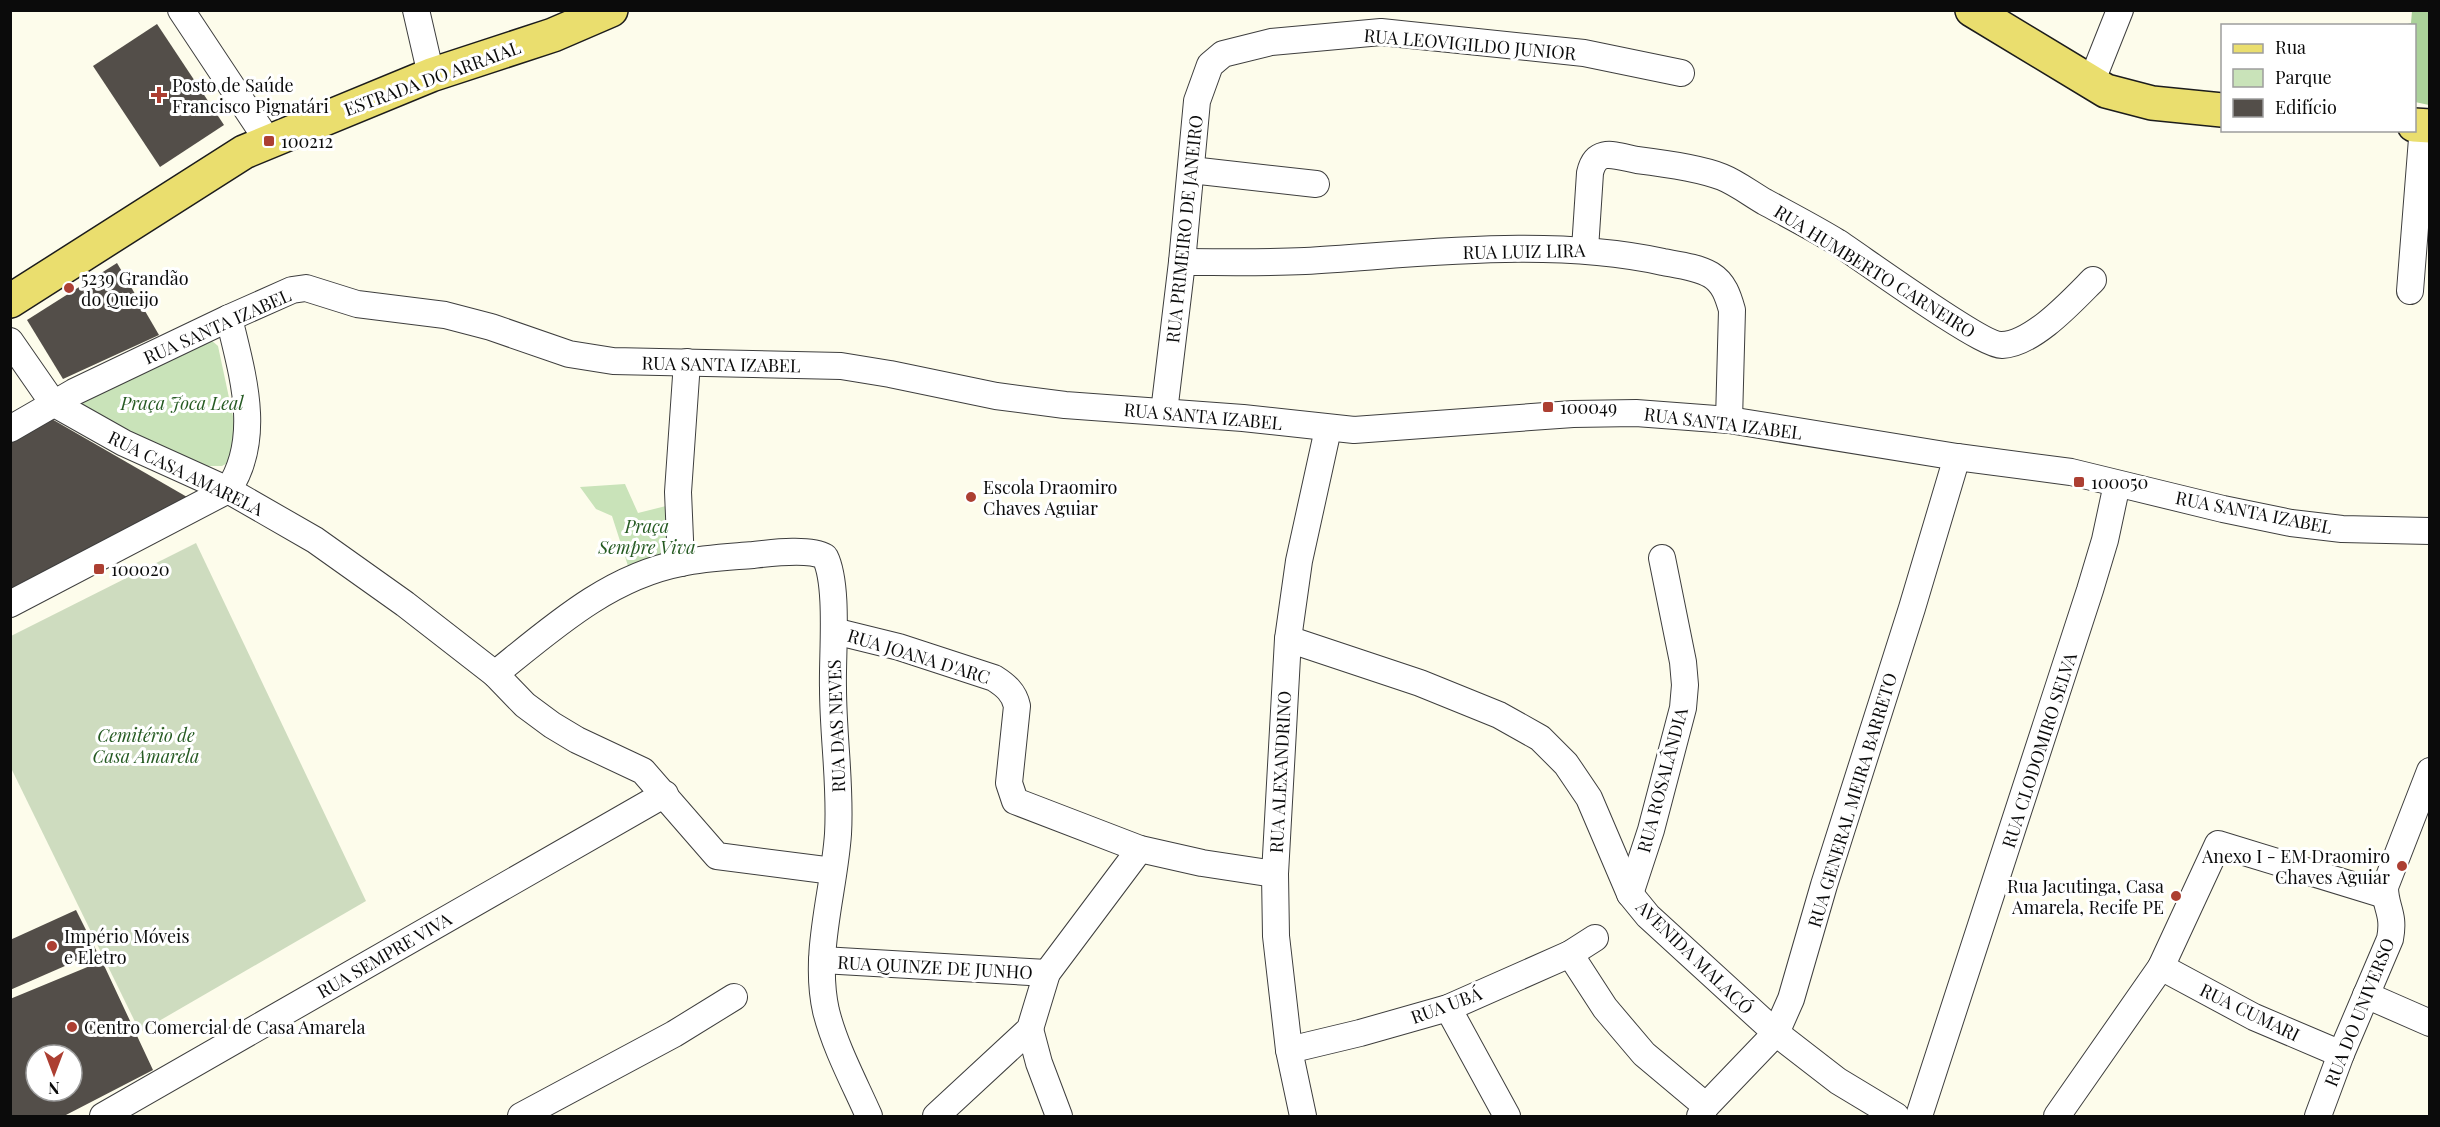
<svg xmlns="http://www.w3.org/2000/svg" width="2440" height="1127" font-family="'Playfair Display',serif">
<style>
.green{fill:#c9e3b9}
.forest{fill:#abd29a}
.cemetery{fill:#cedcbf}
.building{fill:#534e49;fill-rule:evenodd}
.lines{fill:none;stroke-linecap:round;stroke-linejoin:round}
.minor-casing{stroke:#3e3e3e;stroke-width:28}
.major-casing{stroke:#1c1c1c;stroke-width:36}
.minor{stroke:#fff;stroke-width:26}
.major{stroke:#eade6e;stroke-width:33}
.poi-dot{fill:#ac3f32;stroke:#fff;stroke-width:2}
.labels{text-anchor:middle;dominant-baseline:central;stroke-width:6;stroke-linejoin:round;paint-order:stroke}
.street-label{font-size:18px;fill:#0b0b0b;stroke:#fff}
.poi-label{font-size:18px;fill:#0b0b0b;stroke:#fff;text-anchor:start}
.park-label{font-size:18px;font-style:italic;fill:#265b23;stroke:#fff}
</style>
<rect width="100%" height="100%" fill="#fdfceb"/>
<g class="green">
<polygon points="211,340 218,346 238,440 231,461 222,466 206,466 86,412 82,406 83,401"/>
<polygon points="625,484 638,513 666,506 678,557 628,566 612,516 596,509 580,487"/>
</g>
<polygon class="forest" points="2412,11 2429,11 2429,105 2415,102 2414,26 2404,25 2411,23"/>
<polygon class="cemetery" points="196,543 366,901 140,1032 11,768 11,636"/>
<g class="building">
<polygon points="157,24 224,125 160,167 93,66"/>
<polygon points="117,263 159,335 63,379 27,320"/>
<polygon points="50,418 194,501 10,592 10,439"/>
<polygon points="76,910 97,952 10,990 10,940"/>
<path d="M102,961L153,1070L64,1116H10V999ZM36,1055H72V1091H36Z"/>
</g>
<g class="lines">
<g class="minor-casing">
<g id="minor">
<polyline points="181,10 268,141"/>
<polyline points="416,10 431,75"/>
<polyline points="2091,83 2120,10"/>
<polyline points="1191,170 1316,184"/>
<path d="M1585,249L1590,173C1596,146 1616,156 1637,160C1662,163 1699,168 1722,177C1737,183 1751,194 1765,202C1789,215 1814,228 1837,242C1863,259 1982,346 2002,345C2033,344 2072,301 2093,280"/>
<path d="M1182,262C1223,262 1264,263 1305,261C1422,254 1548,237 1663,262C1679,265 1697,267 1711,275C1724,283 1728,296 1732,310L1729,420"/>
<polyline points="2410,291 2423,126"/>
<polyline points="10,341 53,403 124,443 228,490 315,540 405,604 495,674 525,705 552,725 577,740 643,771 717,856 833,871"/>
<polyline points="1164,412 1182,262 1197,101 1210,65 1223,54 1271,42 1381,32 1584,53 1681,73"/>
<polyline points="10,429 74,392 229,318 292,290 306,288 357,304 445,315 491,327 569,354 613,361 841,366 890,374 996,396 1065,405 1243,418 1354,430 1573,414 1636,413 1729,420 1957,457 2071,472 2223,509 2291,523 2342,529 2430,531"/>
<polyline points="681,563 678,492 687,362"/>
<path d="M10,604L228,490C263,438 242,373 229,318"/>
<path d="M834,631L899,647L994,678C1005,685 1014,692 1017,706L1009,783L1015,801L1140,849L1202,863L1275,874"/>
<polyline points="1288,639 1420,683 1499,715 1540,738 1566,764 1589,798 1630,894 1648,916 1776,1033 1838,1081 1896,1116"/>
<path d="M495,674C551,629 608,577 681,563C704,558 729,557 753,555C771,553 810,548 825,557C839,585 832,655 833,688C833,737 841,785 838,834C834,892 813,953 826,1011C835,1047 854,1082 869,1116"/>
<polyline points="1630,894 1651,830 1683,708 1685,685 1683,662 1662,558"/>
<polyline points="1570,954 1605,1008 1644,1054 1706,1106"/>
<polyline points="822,960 1047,973"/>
<polyline points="2161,967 2254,1017 2341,1054"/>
<polyline points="2366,995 2430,1023"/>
<polyline points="1448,1008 1507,1116"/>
<polyline points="1030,1029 1039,1063 1059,1116"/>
<polyline points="1289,1050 1360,1033 1448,1008 1570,954 1595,938"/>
<polyline points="103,1116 665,794"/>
<polyline points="521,1116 674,1034 734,997"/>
<polyline points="936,1116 1030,1029 1047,973 1140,849"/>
<polyline points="1303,1116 1289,1050 1276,936 1275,874 1288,639 1299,561 1328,429"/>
<polyline points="1700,1116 1706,1106 1776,1033 1791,999 1824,885 1912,608 1957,457"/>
<polyline points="1919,1116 2090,590 2105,540 2117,484"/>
<polyline points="2057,1116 2161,967 2218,844 2385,895"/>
<path d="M2318,1116L2341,1054L2390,939C2395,913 2385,908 2385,887L2430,771"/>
</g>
</g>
<g class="major-casing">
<g id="major">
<polyline points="1972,10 2106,91 2152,103 2222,110"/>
<polyline points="2414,125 2430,126"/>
<polyline points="10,301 244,152 431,75 553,35 611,10"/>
</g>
</g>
<use href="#minor" class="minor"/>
<use href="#major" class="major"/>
</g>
<g class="poi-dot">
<path d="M156 86h6v6h6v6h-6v6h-6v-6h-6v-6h6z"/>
<rect x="263" y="135" width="12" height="12" rx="3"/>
<circle cx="69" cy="288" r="6"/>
<rect x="1542" y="401" width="12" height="12" rx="3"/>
<rect x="2073" y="476" width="12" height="12" rx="3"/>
<circle cx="971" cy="497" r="6"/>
<rect x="93" y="563" width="12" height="12" rx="3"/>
<circle cx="2402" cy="866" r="6"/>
<circle cx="2176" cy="896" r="6"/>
<circle cx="52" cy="946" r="6"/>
<circle cx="72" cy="1027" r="6"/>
</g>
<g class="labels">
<g class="street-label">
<text transform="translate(1470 44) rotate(5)">RUA LEOVIGILDO JUNIOR</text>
<text transform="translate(432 78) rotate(-20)">ESTRADA DO ARRAIAL</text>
<text transform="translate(1184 229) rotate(-84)">RUA PRIMEIRO DE JANEIRO</text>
<text transform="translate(1524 251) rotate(-1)">RUA LUIZ LIRA</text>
<text transform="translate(1875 271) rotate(32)">RUA HUMBERTO CARNEIRO</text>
<text transform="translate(217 326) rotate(-24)">RUA SANTA IZABEL</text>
<text transform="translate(721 364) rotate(1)">RUA SANTA IZABEL</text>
<text transform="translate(1203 416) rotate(5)">RUA SANTA IZABEL</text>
<text transform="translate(1723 423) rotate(7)">RUA SANTA IZABEL</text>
<text transform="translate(186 473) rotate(26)">RUA CASA AMARELA</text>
<text transform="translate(2254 512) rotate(11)">RUA SANTA IZABEL</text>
<text transform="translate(919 656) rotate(17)">RUA JOANA D'ARC</text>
<text transform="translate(836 726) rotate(-92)">RUA DAS NEVES</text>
<text transform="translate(2039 750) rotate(-72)">RUA CLODOMIRO SELVA</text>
<text transform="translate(1280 772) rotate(-87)">RUA ALEXANDRINO</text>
<text transform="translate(1662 780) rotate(-75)">RUA ROSALÂNDIA</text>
<text transform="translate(1852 800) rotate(-73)">RUA GENERAL MEIRA BARRETO</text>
<text transform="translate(384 955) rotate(-30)">RUA SEMPRE VIVA</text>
<text transform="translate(1695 957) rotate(44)">AVENIDA MALACÓ</text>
<text transform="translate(935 967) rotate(3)">RUA QUINZE DE JUNHO</text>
<text transform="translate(1446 1005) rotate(-20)">RUA UBÁ</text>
<text transform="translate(2250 1012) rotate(26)">RUA CUMARI</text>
<text transform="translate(2359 1012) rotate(-68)">RUA DO UNIVERSO</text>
</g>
<g class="poi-label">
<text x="172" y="85">Posto de Saúde<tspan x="172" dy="21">Francisco Pignatári</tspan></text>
<text x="281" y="141">100212</text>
<text x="81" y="278">5239 Grandão<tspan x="81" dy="21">do Queijo</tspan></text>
<text x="1560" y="407">100049</text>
<text x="2091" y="482">100050</text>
<text x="983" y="487">Escola Draomiro<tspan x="983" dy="21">Chaves Aguiar</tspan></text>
<text x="111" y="569">100020</text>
<text x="2390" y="856" text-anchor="end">Anexo I - EM Draomiro<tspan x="2390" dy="21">Chaves Aguiar</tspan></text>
<text x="2164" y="886" text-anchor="end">Rua Jacutinga, Casa<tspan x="2164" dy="21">Amarela, Recife PE</tspan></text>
<text x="64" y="936">Império Móveis<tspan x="64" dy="21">e Eletro</tspan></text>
<text x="84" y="1027">Centro Comercial de Casa Amarela</text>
</g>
<g class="park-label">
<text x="182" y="403">Praça Joca Leal</text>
<text x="647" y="526">Praça<tspan x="647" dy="21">Sempre Viva</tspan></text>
<text x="146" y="735">Cemitério de<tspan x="146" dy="21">Casa Amarela</tspan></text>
</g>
</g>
<rect width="2440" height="1127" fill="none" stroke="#0b0b0b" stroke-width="24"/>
<rect x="2221" y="24" width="195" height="108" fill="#ffffff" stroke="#9d9d9d" stroke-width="1.5"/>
<rect x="2233" y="44" width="30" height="9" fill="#eade6e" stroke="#9d9d9d" stroke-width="1.5"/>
<text x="2275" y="54" font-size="18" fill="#0b0b0b">Rua</text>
<rect x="2233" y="69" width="30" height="18" fill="#c9e3b9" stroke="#9d9d9d" stroke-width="1.5"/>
<text x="2275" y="84" font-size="18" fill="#0b0b0b">Parque</text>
<rect x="2233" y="99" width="30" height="18" fill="#534e49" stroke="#9d9d9d" stroke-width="1.5"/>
<text x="2275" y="114" font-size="18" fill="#0b0b0b">Edifício</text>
<g transform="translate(54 1073) rotate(180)"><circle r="28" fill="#ffffff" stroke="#9d9d9d" stroke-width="1.5"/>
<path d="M0-4.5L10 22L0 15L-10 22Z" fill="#ac3f32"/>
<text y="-9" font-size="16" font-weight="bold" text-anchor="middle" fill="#0b0b0b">N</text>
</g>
</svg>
